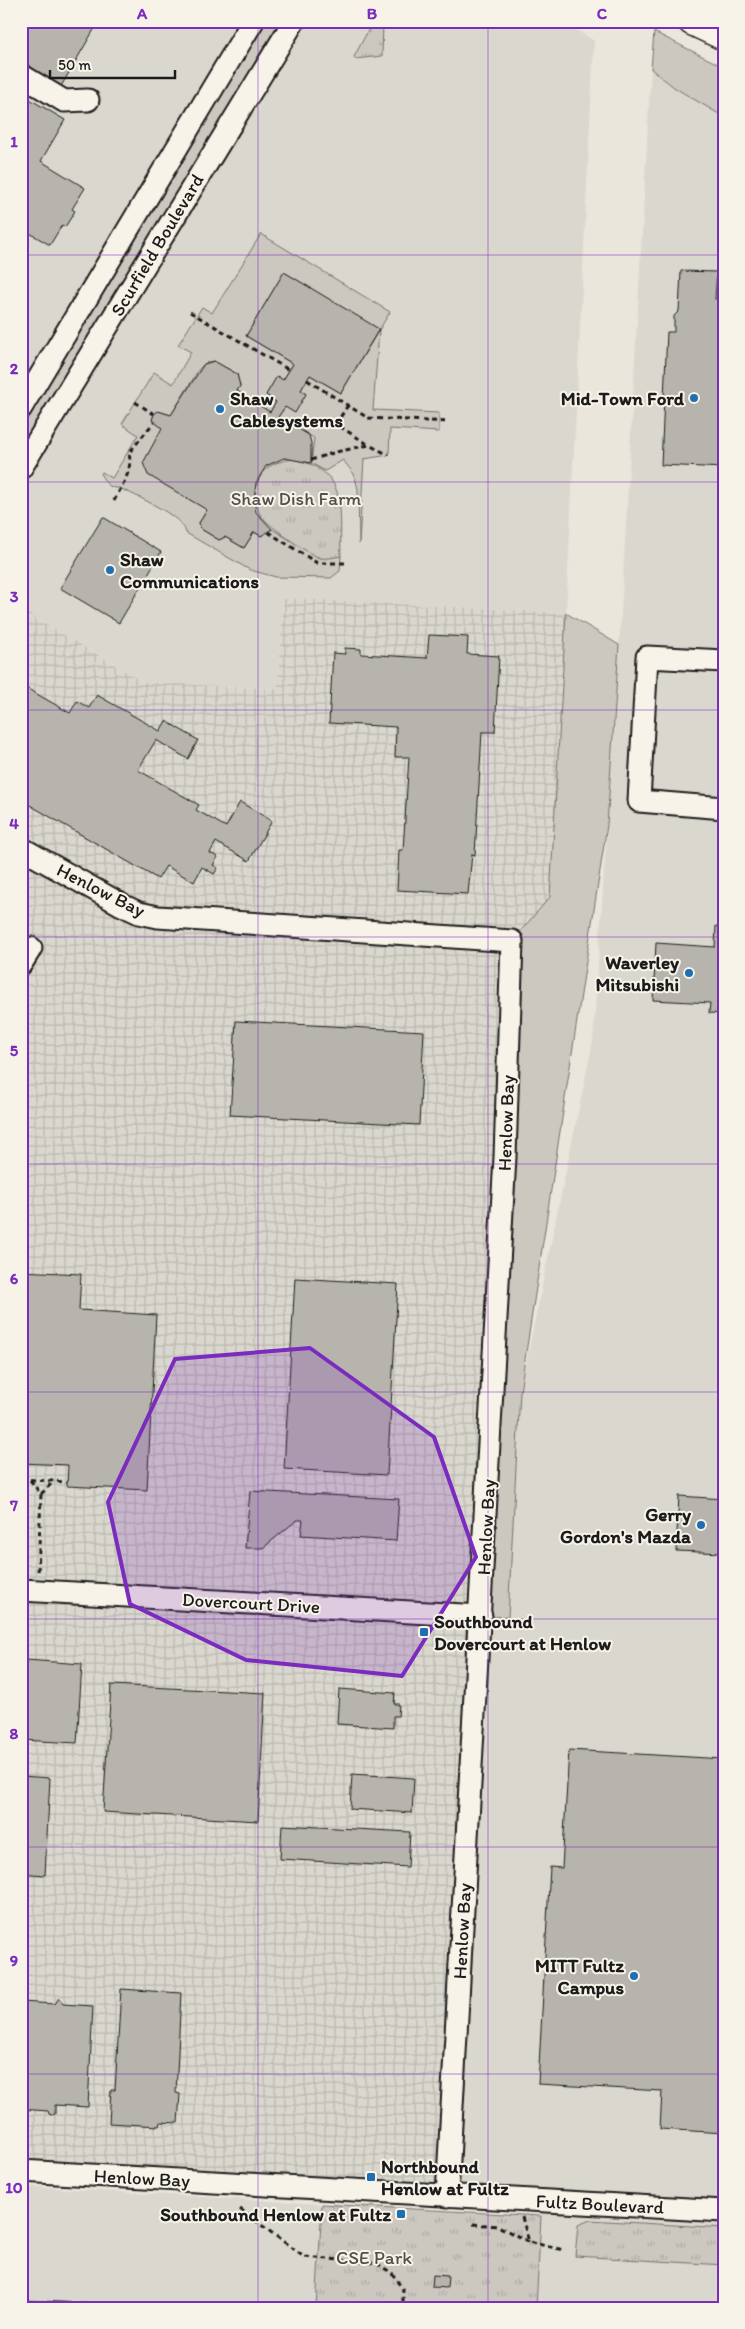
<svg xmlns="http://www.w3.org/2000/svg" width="745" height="2329" font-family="Itim,sans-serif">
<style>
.built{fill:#dad7ce}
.industrial{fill:url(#industrial-grid)}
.green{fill:#ccc8c0;stroke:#74726e}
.park{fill:url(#park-tufts);stroke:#74726e}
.building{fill:#b6b4ac;stroke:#1c1c1c}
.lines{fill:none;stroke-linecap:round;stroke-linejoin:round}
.minor-casing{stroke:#1c1c1c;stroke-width:25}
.major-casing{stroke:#1c1c1c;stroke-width:31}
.path{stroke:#1c1c1c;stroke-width:3;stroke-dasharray:5 4;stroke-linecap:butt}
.minor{stroke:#f7f3e8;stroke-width:21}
.major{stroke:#f7f3e8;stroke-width:28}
.marked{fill:#7b2cbf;fill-opacity:0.2;stroke:#7b2cbf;stroke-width:4;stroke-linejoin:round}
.grid{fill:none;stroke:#7b2cbf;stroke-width:1;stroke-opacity:0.55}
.poi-dot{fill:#1f6fb2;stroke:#f7f3e8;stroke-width:2}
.labels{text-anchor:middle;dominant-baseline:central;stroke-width:4;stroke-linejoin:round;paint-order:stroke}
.street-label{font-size:19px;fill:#1c1c1c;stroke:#f7f3e8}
.poi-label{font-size:19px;font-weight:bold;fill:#1c1c1c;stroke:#f7f3e8;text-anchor:end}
.park-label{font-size:19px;fill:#51504d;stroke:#f7f3e8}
.neatline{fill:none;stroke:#7b2cbf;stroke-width:2}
.grid-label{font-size:16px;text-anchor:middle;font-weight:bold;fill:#7b2cbf}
</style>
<defs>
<pattern id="industrial-grid" width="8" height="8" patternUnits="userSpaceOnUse" patternTransform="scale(1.25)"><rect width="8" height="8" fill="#dad7ce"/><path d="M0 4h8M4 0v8" fill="none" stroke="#bab8b0"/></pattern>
<pattern id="park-tufts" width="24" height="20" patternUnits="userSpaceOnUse" patternTransform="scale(1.25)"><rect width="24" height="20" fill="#ccc8c0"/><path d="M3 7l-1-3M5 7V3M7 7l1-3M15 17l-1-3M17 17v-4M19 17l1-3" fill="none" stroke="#afaba4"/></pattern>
</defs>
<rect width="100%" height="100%" fill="#eae6dc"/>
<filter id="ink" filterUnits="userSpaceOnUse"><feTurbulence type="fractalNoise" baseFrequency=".02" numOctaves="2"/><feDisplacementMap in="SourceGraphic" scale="10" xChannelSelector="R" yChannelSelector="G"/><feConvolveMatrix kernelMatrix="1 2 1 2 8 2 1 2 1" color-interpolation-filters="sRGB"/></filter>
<g filter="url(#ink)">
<g class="built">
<polygon points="21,21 253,21 21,408"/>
<polygon points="294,21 562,21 594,41 566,613 284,599 277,689 143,682 21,609 21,468"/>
<polygon points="651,69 675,88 724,117 724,2308 536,2308 542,2201 447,2196 481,1616 508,1617 520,1392 593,1041 621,614"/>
<polygon points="21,2186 322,2204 316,2308 21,2308"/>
</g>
<polygon class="industrial" points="284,598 566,613 550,898 512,941 447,2196 21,2171 21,609 143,682 277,689"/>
<g class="green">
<polygon points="253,21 294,21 21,468 21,408"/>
<polygon points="654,32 724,67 724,117 675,88 651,69"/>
<path d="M261,234L390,312L379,330L373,410L439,413V432L390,429L389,455L364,459L359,544L358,489L354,474L343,460L325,471L311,463L314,438L278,417L285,407L306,394L301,390L310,375L341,393L379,330L284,272L246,336L293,364L283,380L277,377L266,395L276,402L270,412L237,391L240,386L237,374L214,361L204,364L199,369L171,415L158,411L152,419L162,428L207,510L199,523L201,529L219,540L225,537L244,548L254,532L261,536L272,529L319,558L341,556L340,571L331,578L276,577L250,570L186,533C184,516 134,495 119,488C109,489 105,482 101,475L102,472L112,478L138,435L122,424L154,372L173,384L191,352L178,345L202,307L212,313Z"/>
<polygon points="566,613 619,645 607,825 520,1392 508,1617 481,1616 512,941 550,897"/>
</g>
<g class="park">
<polygon points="373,21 383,21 382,56 355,59 354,57"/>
<path d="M292,459C350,470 339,509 341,556C334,557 324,560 318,557C307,553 269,526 262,517C251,503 254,480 267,468C275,462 283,461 292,459Z"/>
<polygon points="322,2204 541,2216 536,2308 316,2308"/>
<polygon points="590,2220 724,2228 724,2265 575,2256 578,2225"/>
</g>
<g class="building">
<polygon points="21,21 99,21 60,88 21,64"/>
<polygon points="21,94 65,120 41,161 85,188 72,209 75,211 65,227 62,225 50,245 21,228"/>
<polygon points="681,271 717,272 715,299 724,299 724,468 661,465 667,332 674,332 674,316 679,311"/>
<polygon points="284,272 379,329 341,393 310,375 301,390 306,394 295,413 285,407 278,417 309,435 311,443 311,463 284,458 266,466 256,483 254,500 256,512 272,529 261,536 254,532 244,548 225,537 219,540 201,529 199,523 207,510 148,475 143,463 162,428 152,420 154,414 158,411 171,415 204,364 214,361 237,374 240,386 237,391 270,412 276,402 266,395 277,376 283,380 293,364 246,336"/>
<polygon points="103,517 161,552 119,623 60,588"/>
<polygon points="429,635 468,637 467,654 499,656 495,732 482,732 475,855 472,854 468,894 397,890 399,850 403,850 409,757 395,757 396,727 329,723 333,653 345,654 345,648 361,649 361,654 427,658"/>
<polygon points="21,685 70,713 77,701 89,708 97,695 160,731 166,721 198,740 188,759 156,740 138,770 199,805 196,810 226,827 240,802 272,821 249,861 216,842 210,853 218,857 213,865 218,868 214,874 202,867 194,882 166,866 158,879 21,800 21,718 25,712 21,710"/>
<polygon points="716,926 724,927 724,1014 709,1013 710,1003 653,1000 656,943 715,947"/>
<polygon points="236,1021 424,1031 419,1125 230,1115"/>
<polygon points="21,1271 81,1274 79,1310 156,1315 147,1490 67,1486 68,1465 21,1463"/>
<polygon points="295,1278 398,1284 387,1475 284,1469"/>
<polygon points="250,1491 399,1499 396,1541 301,1535 303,1520 297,1520 263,1548 245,1548"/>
<polygon points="679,1496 724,1499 724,1553 676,1551"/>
<polygon points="26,1660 82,1664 77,1743 21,1740"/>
<polygon points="111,1685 265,1693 258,1821 103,1812"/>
<polygon points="339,1689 395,1693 394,1704 399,1704 398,1716 393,1716 393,1728 337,1724"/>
<polygon points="569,1750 724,1759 724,2133 660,2129 662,2091 538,2084 550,1867 562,1868"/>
<polygon points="352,1774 414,1778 412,1813 350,1809"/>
<polygon points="21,1776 50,1778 45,1875 21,1873"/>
<polygon points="282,1825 410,1832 408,1867 280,1859"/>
<polygon points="121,1989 181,1993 176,2093 180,2094 178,2123 160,2122 159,2126 109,2123 111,2090 115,2090"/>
<polygon points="59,1998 63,2004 93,2006 88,2107 55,2105 55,2114 52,2115 49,2114 48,2111 21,2109 21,2002 55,2004"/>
<polygon points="433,2275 448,2276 447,2288 432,2287"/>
<polygon points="21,2300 143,2306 143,2308 21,2308"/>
</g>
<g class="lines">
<g class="minor-casing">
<g id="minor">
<polyline points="21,75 64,101 88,100"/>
<polyline points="21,408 253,21"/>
<polyline points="21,468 294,21"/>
<polyline points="724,661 647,657 639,801 724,808"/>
<polyline points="21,848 122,905 139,913 158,917 512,941 505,1157 447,2196"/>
<polyline points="21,964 31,948"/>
<polyline points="21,1590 481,1616"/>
<polyline points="21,2171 724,2211"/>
</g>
</g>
<g class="major-casing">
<polyline id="major" points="692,21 724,36"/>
</g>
<g class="path">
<polyline points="190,312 289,370"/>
<polyline points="307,380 368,418 449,422"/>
<polyline points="135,402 154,414"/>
<polyline points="348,405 336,424 369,445"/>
<polyline points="311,460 336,452 369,445 389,455"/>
<path d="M114,501C122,485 133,471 129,453L154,422"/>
<polyline points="268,532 317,563 346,563"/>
<polyline points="21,1479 67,1482"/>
<polyline points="30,1480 41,1494 38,1574"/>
<polyline points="41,1494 54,1481"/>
<polyline points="240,2209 304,2257 376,2263 392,2273 403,2290 403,2308"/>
<polyline points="522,2217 529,2242 564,2250"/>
<polyline points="473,2224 498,2226 529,2242"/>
</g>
<use href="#minor" class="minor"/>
<use href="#major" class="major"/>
</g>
</g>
<path class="marked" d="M310,1348L434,1437L476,1557L402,1676L246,1660L130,1604L108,1502L175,1359Z"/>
<path class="grid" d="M258,21V2308M488,21V2308M21,255H724M21,482H724M21,710H724M21,937H724M21,1164H724M21,1392H724M21,1619H724M21,1847H724M21,2074H724"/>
<g class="poi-dot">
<circle cx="694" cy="398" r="5"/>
<circle cx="220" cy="409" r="5"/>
<circle cx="110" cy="570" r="5"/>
<circle cx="689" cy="973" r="5"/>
<circle cx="701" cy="1525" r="5"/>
<rect x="419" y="1627" width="10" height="10" rx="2.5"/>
<circle cx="634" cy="1976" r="5"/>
<rect x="366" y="2172" width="10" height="10" rx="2.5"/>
<rect x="396" y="2209" width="10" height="10" rx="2.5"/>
</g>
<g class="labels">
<g class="street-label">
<text transform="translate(157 245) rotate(-59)">Scurfield Boulevard</text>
<text transform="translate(101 890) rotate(27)">Henlow Bay</text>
<text transform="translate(506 1123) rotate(-88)">Henlow Bay</text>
<text transform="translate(486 1527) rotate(-87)">Henlow Bay</text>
<text transform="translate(251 1603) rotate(3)">Dovercourt Drive</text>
<text transform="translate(462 1931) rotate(-87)">Henlow Bay</text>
<text transform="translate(142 2178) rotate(3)">Henlow Bay</text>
<text transform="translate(600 2204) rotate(3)">Fultz Boulevard</text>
</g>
<g class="poi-label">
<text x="230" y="398" text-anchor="start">Shaw<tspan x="230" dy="22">Cablesystems</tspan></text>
<text x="684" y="398">Mid-Town Ford</text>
<text x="120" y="559" text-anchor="start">Shaw<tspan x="120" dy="22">Communications</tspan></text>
<text x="679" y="962">Waverley<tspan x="679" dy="22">Mitsubishi</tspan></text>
<text x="691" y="1514">Gerry<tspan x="691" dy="22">Gordon's Mazda</tspan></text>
<text x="434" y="1621" text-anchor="start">Southbound<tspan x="434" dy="22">Dovercourt at Henlow</tspan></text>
<text x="624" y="1965">MITT Fultz<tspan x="624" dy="22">Campus</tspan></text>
<text x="381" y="2166" text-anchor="start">Northbound<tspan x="381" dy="22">Henlow at Fultz</tspan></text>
<text x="391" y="2214">Southbound Henlow at Fultz</text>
</g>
<g class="park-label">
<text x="296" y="498">Shaw Dish Farm</text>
<text x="374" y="2257">CSE Park</text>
</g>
</g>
<rect width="745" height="2329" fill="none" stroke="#f7f3e8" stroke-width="55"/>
<path d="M50 70v8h125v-8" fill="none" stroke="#1c1c1c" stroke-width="2.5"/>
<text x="58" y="70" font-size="15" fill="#1c1c1c" stroke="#f7f3e8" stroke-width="4" paint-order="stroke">50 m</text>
<rect x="28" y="28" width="690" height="2274" class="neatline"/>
<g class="grid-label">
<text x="142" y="19">A</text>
<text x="372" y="19">B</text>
<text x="602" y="19">C</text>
<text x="14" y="147">1</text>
<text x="14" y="374">2</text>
<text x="14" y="602">3</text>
<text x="14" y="829">4</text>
<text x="14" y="1056">5</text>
<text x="14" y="1284">6</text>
<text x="14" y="1511">7</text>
<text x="14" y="1739">8</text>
<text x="14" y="1966">9</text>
<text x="14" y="2193">10</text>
</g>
</svg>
